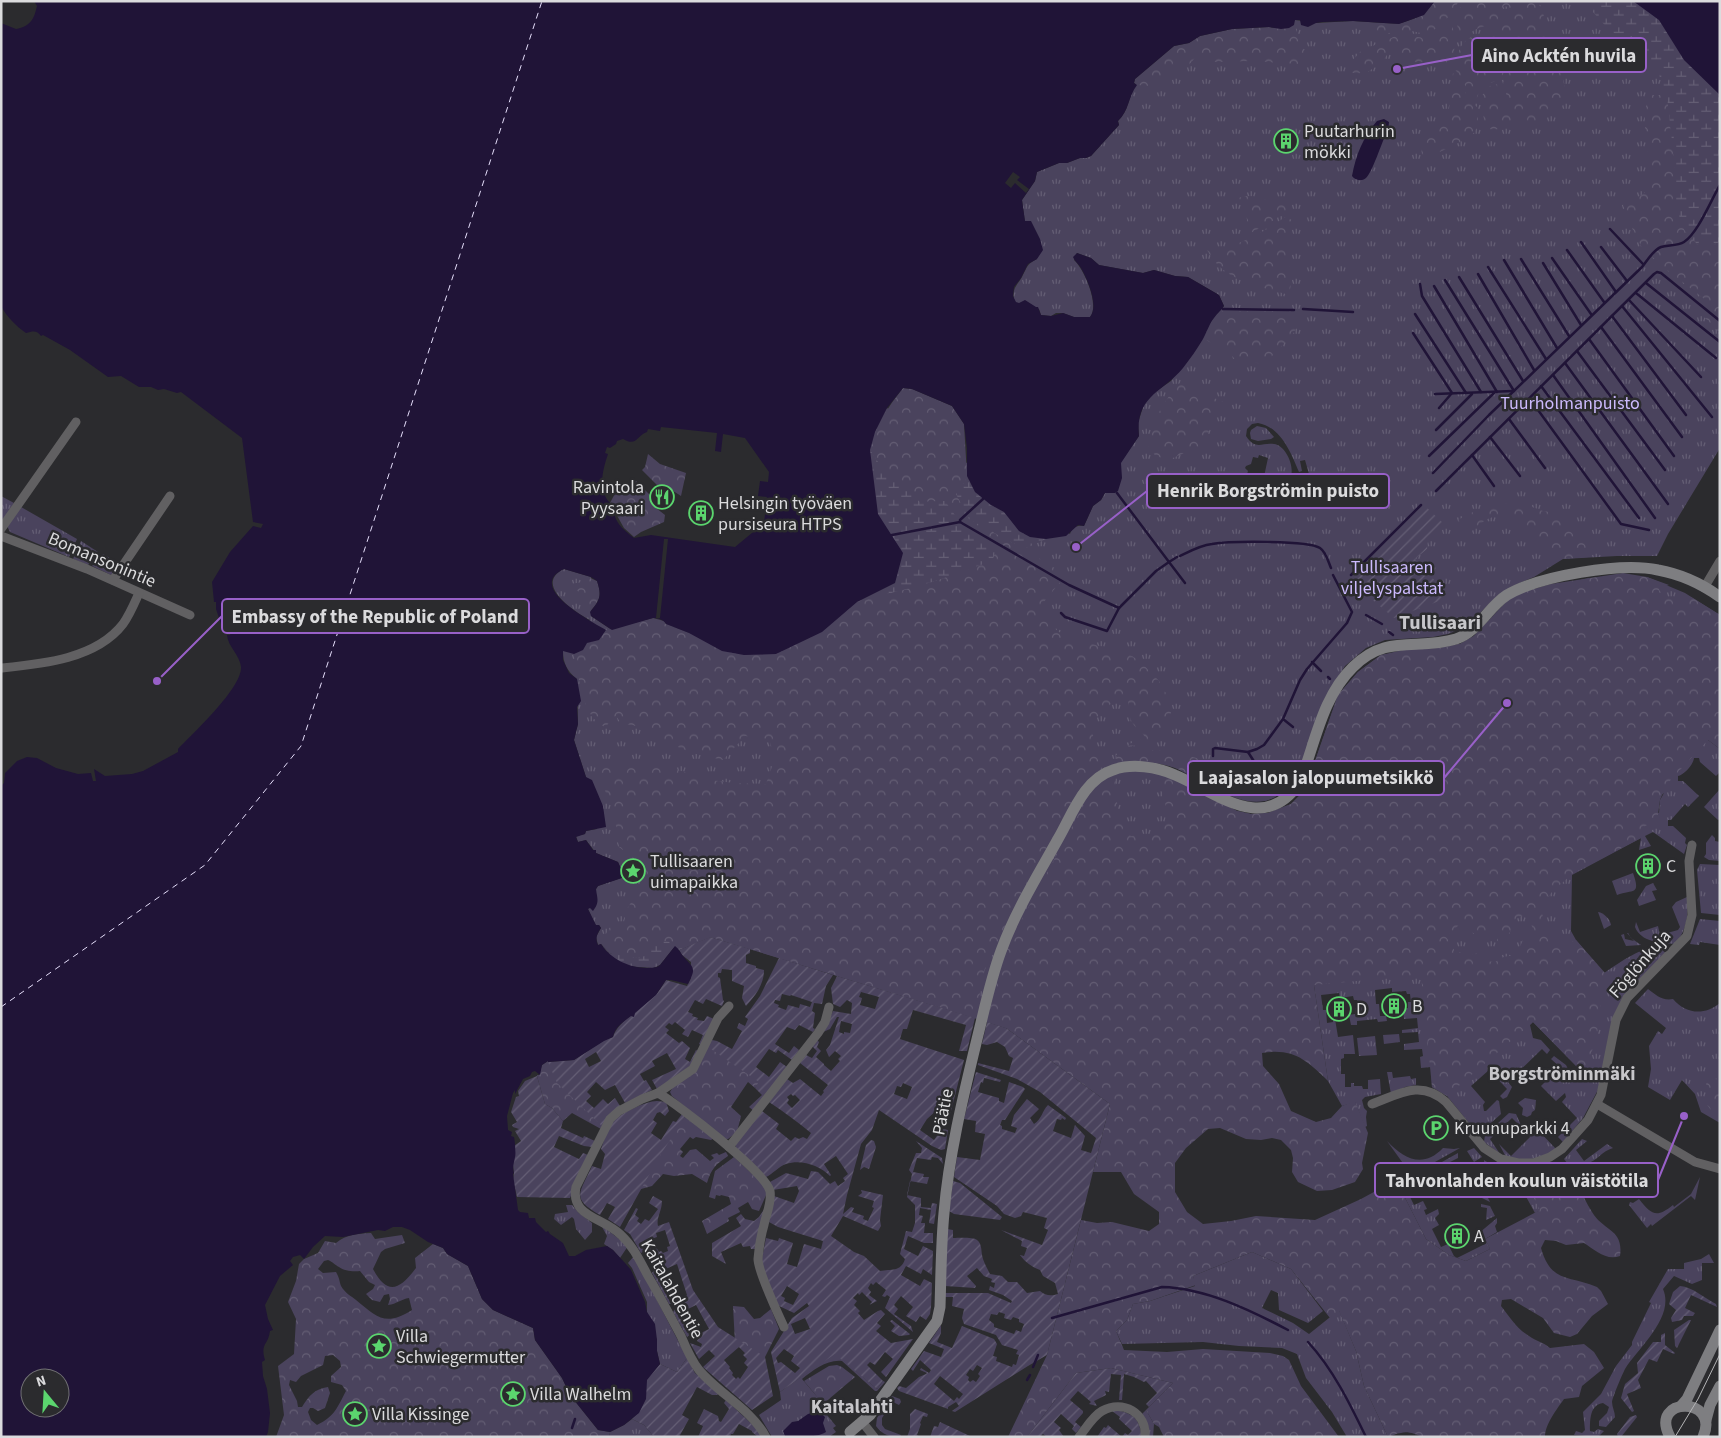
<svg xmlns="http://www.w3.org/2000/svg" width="1721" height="1438" font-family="'Source Sans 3',sans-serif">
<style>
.grass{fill:url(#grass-tufts);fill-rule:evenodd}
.forest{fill:url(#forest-crowns);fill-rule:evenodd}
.wetland{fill:url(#wetland-marsh)}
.garden{fill:url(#garden-furrows);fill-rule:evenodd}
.water{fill:#201437;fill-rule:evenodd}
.pier{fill:#2b2b2e}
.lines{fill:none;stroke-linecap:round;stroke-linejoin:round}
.stream{stroke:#201437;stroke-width:2.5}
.ferry{stroke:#e5defa;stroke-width:1;stroke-dasharray:6 5;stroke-linecap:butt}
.street{stroke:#616062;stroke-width:9}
.secondary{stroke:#7e7e81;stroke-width:11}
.tram{stroke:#b5b5b7;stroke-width:1}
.labels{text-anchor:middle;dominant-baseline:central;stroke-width:5;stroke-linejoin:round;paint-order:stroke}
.poi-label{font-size:18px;fill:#dbdbdd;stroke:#2b2b2e;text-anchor:start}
.park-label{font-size:18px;fill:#ccbafd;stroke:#2b2b2e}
.street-label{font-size:18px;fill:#dbdbdd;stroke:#2b2b2e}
.neighbourhood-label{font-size:19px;font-weight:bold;fill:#c7c6ca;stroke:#2b2b2e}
.quarter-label{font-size:20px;font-weight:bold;fill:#c7c6ca;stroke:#2b2b2e}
.leader{fill:none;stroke:#9860c8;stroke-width:2}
.callout-dot{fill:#9860c8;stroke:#2b2b2e;stroke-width:2}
.callout{fill:#2b2b2e;stroke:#9860c8;stroke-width:2}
.callout-label{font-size:19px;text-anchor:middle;font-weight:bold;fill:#dbdbdd}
</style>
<defs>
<pattern id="grass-tufts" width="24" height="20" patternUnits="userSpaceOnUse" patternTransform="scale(1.25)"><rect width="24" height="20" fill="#4a435d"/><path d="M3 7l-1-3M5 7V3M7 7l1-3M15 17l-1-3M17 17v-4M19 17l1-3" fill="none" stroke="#645e74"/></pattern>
<pattern id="forest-crowns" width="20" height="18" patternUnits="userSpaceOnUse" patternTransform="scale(1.25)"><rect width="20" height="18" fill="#4a435d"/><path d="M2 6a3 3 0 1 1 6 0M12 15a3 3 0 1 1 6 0" fill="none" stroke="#645e74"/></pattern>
<pattern id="wetland-marsh" width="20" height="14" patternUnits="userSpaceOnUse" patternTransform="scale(1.25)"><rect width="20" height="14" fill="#4a435d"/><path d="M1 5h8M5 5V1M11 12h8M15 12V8" fill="none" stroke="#645e74"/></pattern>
<pattern id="garden-furrows" width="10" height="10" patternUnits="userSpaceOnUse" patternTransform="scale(1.25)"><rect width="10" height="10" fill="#4a435d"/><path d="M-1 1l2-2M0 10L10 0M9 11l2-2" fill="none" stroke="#645e74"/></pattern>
</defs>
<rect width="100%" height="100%" fill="#2b2b2e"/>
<g class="grass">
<path d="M1435,1H1633L1720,95V448L1668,534L1657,556H1617L1563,559L1534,577L1517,584L1498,595L1467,626L1448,634L1433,637L1385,640L1366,648L1345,666L1326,696L1296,778L1275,797L1265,801H1250L1213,788L1174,767L1157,763L1172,777L1237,811L1251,814L1268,813L1291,804L1305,790L1338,695L1358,672L1381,655L1440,648L1460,644L1474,636L1513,595L1589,578L1647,577L1685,593L1720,615L1708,740L1720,749V772L1716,776L1700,762L1699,758H1694C1693,765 1684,775 1678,776V781H1683L1699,796L1688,807L1685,804L1671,820H1668V826H1673L1686,838L1685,843L1687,845L1684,854L1653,832L1645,836L1651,846L1639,850L1641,838L1572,875L1571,931L1576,940L1604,973C1615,966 1646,943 1659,948C1661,948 1664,952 1666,953L1625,997L1599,1088L1583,1118L1563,1142L1558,1137L1577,1118L1562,1102L1566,1097L1565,1093L1556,1101L1541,1086L1560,1067L1551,1059L1554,1056L1566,1065L1568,1069H1579L1533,1022L1530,1025L1533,1038L1541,1040L1550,1050L1547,1054L1542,1049L1508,1082L1512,1087L1507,1097L1503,1099L1500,1096L1507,1089L1489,1070L1471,1086L1485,1102L1483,1105L1484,1111H1486L1497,1100L1499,1101L1501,1114L1491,1123L1483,1125L1477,1133L1447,1096L1432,1087L1431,1067L1421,1068L1420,1057L1423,1056L1422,1049L1404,1050V1044L1419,1042L1418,1032L1402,1033V1030L1418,1028L1417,1018L1404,1019L1403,1009L1408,1008V1002H1411L1410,994H1407L1406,991L1392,992V988L1375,990L1376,1004H1379L1380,1016H1386L1387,1021L1378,1022L1377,1019L1357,1021V1025H1351L1349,1015L1355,1014V1008H1358L1357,1000H1354L1353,996L1340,998L1339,993L1321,995L1323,1010H1326L1327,1023L1333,1022V1019H1335L1338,1037L1353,1035L1355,1054H1344V1058L1341,1059V1074H1345V1087H1351V1083H1354V1086H1362L1363,1089H1368V1080L1380,1079L1381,1094L1365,1097L1362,1100L1364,1108L1367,1111L1366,1117L1367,1126L1365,1127L1355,1102L1342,1106L1328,1081L1314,985L1006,1028L711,937L679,950L675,946L656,967L609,953L601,944L598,945L596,937L601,928L599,925L596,926L588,909L596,893V889L598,886L624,877L618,862L596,853L586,840L578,842L576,836L585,834L586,831L597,829L586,777L574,740L578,724L577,679C567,671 563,663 563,651L590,620C574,612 533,584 564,569L591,577V616L612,630L666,624L689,633L887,408L1070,534C1072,527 1078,525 1084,526L1093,506L1101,500L1105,493H1112L1120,473V463L1139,436L1138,423L1144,404L1152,394L1171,381L1214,317L1224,306L1219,295L1188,277L1175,276L1154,270L1143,273L1099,265L1091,258L1077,253L1074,260C1084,269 1100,305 1090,317H1074L1063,313H1056L1051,316L1041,315L1039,309L1015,303C1011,289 1016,287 1022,277C1028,266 1026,265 1037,259L1025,222L1022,200L1035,181L1037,172L1059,163H1067L1080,158H1086L1091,156L1119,125L1118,121C1129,111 1128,97 1136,85L1135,79L1295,20L1316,23L1353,21L1399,24L1424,15ZM1258,423C1281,427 1291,453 1299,472L1302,471L1300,461L1305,460L1311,481L1303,484L1318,504L1316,509L1304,498L1299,507L1292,504L1297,494L1292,489L1254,492L1247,486L1246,477L1248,471L1245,468L1246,466L1251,464L1253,457L1258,458L1259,455L1268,458L1262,486C1269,485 1283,486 1289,480C1297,470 1286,445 1274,444C1262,442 1256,451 1246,436L1247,429L1252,424ZM1664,793L1660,800L1659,813L1646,808Z"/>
<polygon points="1257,426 1266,428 1274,437 1271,439 1258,441 1251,439 1250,433 1251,430"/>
<polygon points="1,496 14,503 1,523"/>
<polygon points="21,507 77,539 69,557 10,532 7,526"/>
<polygon points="81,541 98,552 88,565 73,559"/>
<polygon points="103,554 121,565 114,574 111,575 92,566"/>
<polygon points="1720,789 1720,819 1718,820 1704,807"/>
<polygon points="1712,835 1715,838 1715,841 1720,842 1720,861 1709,860 1704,857 1706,854 1706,843"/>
<polygon points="1700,864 1720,865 1720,915 1701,913 1697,870"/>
<path d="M1633,873C1641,896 1633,889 1617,895L1612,881Z"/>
<polygon points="1653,883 1657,890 1652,891 1656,900 1639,906 1637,900 1646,886"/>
<path d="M1687,897C1689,915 1687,930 1675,944C1660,943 1641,942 1635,927L1636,922L1640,932L1658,926L1660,935L1678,930L1680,927L1672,907L1676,902Z"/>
<path d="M1598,912C1604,913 1610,919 1611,925L1604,929Z"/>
<polygon points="1700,919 1720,921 1720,945 1700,942 1699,945 1690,944"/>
<polygon points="1627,933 1628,933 1631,938 1641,945 1626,946 1621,935 1624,934 1625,939 1634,941"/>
<path d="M1648,989C1656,995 1662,1001 1673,999C1686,1014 1704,1016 1720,1003V1123L1701,1112L1695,1094L1682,1080L1670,1100L1648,1087L1651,1069L1649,1046L1658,1031L1662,1034L1666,1028L1635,1003Z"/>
<polygon points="1399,1034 1400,1042 1384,1044 1383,1035"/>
<polygon points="1375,1036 1377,1055 1359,1056 1357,1038"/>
<polygon points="1387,1072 1392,1072 1393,1078 1410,1076 1411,1079 1416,1078 1416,1085 1405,1087 1391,1094"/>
<polygon points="1525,1098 1536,1100 1535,1110 1532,1112 1531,1115 1527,1117 1522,1115 1523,1108 1518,1103"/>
<polygon points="1509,1113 1516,1114 1521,1125 1520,1126 1512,1118 1490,1139 1500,1154 1484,1142 1485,1135"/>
<path d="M1535,1127L1556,1149C1541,1160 1523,1162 1506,1157L1499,1144L1511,1156L1530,1137L1528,1134Z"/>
<path d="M1582,1139L1587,1141L1576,1150L1584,1161L1607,1144L1613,1148C1602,1151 1597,1161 1586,1164L1589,1168L1579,1172L1571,1168L1564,1159Z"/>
<path d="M1387,1141C1404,1159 1423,1169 1443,1148L1454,1149L1460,1148L1417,1172L1410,1173Z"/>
<polygon points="1474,1148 1482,1157 1474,1162 1467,1151"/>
<polygon points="1458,1153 1458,1158 1442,1166 1445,1172 1442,1180 1429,1186 1427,1183 1408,1193 1414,1205 1423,1201 1427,1209 1424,1210 1426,1215 1438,1209 1439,1214 1435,1218 1439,1225 1432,1229 1441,1247 1448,1244 1454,1256 1457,1258 1485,1244 1479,1233 1497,1218 1497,1223 1495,1226 1497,1232 1485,1239 1490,1249 1466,1261 1449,1255 1426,1239 1399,1186"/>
<polygon points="1484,1160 1498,1169 1494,1179 1486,1185 1484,1181 1491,1177 1488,1166 1484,1163"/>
<path d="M1457,1173L1463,1185L1459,1187L1456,1183C1450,1186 1450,1190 1452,1196L1448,1198L1443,1186L1450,1176Z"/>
<polygon points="1521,1173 1541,1210 1535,1213 1519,1184 1517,1183 1520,1190 1517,1191 1510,1178 1506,1179 1508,1183 1486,1194 1490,1202 1482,1198 1486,1192 1506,1175"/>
<path d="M1700,1177L1695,1200L1691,1196L1652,1226L1651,1224L1647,1228L1629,1205L1630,1202L1633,1203L1639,1199C1651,1214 1656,1219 1673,1205L1674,1207L1691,1194Z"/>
<polygon points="1481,1204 1490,1206 1495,1216 1486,1220 1487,1208 1481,1207"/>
<polygon points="566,1205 572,1205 579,1213 592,1223 592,1232 585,1240 576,1229 574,1219 572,1217 561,1225 554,1219 555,1214 568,1212"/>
<polygon points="601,1225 628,1246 620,1258 613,1250 604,1244 607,1236"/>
<polygon points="1252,1252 1291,1269 1323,1311 1308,1323 1279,1310 1278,1293 1271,1290 1262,1308 1293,1323 1309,1334 1339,1310 1356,1351 1364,1386 1388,1437 1347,1437 1332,1412 1306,1378 1297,1354 1282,1348 1239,1346 1203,1342 1122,1344 1116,1331 1127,1320 1133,1304 1150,1301 1195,1286 1193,1276"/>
<path d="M1709,1254L1714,1263H1702V1280L1692,1284L1674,1276L1663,1289C1675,1317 1639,1347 1625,1369C1622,1375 1613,1396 1612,1402C1612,1407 1615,1412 1615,1417L1606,1427L1599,1426V1421L1607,1413L1609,1407L1603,1403C1590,1405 1590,1419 1590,1431L1594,1432L1598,1429L1604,1431L1598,1437L1574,1435L1576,1431L1582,1433L1585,1430L1583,1412L1601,1394L1616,1366L1632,1345V1342L1651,1303L1649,1302L1668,1269H1684V1263L1701,1259Z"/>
<polygon points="634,1256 687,1358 677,1372 660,1364 657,1351 657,1340 647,1312 647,1302 632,1268 628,1263"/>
<path d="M835,1353L877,1389L883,1381L885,1382L877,1391H875L842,1361C828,1359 813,1370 802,1379L825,1406L827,1415L836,1426L833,1428L836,1432L829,1437H772L759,1415L781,1400L780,1392Z"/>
<path d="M892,1396L900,1399L901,1402L899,1405L893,1402L882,1418V1425L885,1429L901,1435L900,1437C891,1437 882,1435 876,1426L877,1418Z"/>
<polygon points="1146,1410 1154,1424 1153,1437 1149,1437 1149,1428 1142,1414"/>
<polygon points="632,1419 644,1425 654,1437 609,1437 610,1432 624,1425"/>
</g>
<g class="forest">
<path d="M1435,1H1459C1452,13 1440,31 1425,33C1420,34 1415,31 1410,31C1397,29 1387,33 1376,39L1375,23C1404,25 1416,24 1435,1Z"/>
<path d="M1464,1H1537C1546,15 1547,30 1551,45C1555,61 1565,77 1565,93C1565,99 1563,107 1559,111C1551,120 1507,127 1493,130L1487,128L1484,124L1482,96L1487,87L1497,84L1498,97L1502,102H1505L1507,97L1503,83C1514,62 1524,26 1506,6L1502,8L1501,13L1508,19C1496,24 1473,26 1465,38L1460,35L1455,18Z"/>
<path d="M1451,21L1455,36L1454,53L1446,63L1429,60L1417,63C1405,55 1390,43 1383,62H1380C1370,73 1362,75 1348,72L1353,60L1361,51L1398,35L1427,38L1437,34Z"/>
<path d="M1511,22C1513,37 1510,67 1500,79C1497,82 1497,81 1493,82C1482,85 1479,90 1476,101C1465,91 1464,76 1451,66L1463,43L1471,37Z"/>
<polygon points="1294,25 1311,65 1252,61 1216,62 1197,58 1194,59 1188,66 1165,76 1152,86 1137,85 1134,83 1135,79 1174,46 1189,43 1200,36 1232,29 1269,27 1281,29 1289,28"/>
<path d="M1453,73C1456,76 1459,80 1461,83C1466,92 1467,101 1477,107C1478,114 1479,124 1475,131C1469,141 1434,153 1422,161C1420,140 1424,131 1445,122L1449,109Z"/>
<path d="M1651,95H1667L1675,168V206L1685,231L1708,246L1720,242V333L1702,315L1712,305L1662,266L1641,246L1629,222L1623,205L1626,202L1636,199L1648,190C1648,181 1649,172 1649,162C1648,144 1639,110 1651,95Z"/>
<polygon points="1246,196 1256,197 1291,207 1274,220 1249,234 1245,206 1238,198"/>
<path d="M1285,217L1292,220C1289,238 1279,255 1293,272L1289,295C1258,286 1223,281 1207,250C1237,248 1261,234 1285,217Z"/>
<polygon points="1221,311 1297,311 1298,324 1293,334 1272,356 1267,366 1264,364 1236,360 1231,355 1203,338 1214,317"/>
<path d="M1180,383L1193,386L1192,391H1198L1228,404L1215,418L1199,453L1187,452L1168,460L1156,456L1148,448C1150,424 1164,400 1180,383Z"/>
<path d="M903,388L912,389L952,406L964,424L967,476L961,490L969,519L1024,549L1066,575L1043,603L1042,610L1054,628L1063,635L1132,656L1141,662L1159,681L1170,701L1172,710L1163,732L1155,741L1128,747L1129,744L1145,738C1143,731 1138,731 1134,725C1128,718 1129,708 1128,700L1115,699L1102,714L1089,723L1103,766L1092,778L1030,875L995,951L986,963L975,1018L710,937L679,950L667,941L650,948L645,956L637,958L624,956L605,936L609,928L624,922L627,909L645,880L643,865L619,847L614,813L594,763L604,762H656L703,779L734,783L766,784L775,758L769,739L745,736L723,760L692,753L664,741L651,729L621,723L616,716L605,727C582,718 579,676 574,654L583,650L587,643L599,640L606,630L653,618L664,621L666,624L689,633L822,632L857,602L932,582L992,561L997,547L957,518L945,501L920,502L886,474L870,450C875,426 888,407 903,388Z"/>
<polygon points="648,454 660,464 686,473 681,496 667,487 657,485 642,470 645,467"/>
<polygon points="636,481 650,495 656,508 665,515 664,522 641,532 634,537 624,528 610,503 619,486 629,485"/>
<path d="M1508,503L1524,504L1543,511L1550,512L1585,532L1593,541L1589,557L1563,559L1505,517C1491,514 1482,522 1472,531L1458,520C1475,510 1489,505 1508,503Z"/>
<path d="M1623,573L1647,577L1669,585L1660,588L1659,590C1667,599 1680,604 1691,597L1720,615V749L1708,740L1666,785L1660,800L1657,822L1645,826V836L1572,874L1552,892L1541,905L1544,925V936L1567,944L1576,940L1605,973L1597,1034L1585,1075L1533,1022L1447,1096L1432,1087L1421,975L1314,985L1328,1081C1306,1060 1294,1048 1262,1053L1263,1066L1279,1084L1291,1111L1316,1122L1331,1118L1342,1106L1355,1101L1368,1133L1362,1163L1363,1169L1355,1182L1332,1190L1317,1191L1298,1182L1292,1172L1293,1158L1291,1150L1281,1140L1272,1138L1261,1140L1246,1139L1220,1128L1208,1129L1186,1148L1175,1163V1192L1187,1212L1203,1224L1231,1221L1256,1216L1315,1220L1361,1199L1394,1181L1399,1186L1426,1239L1449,1255L1466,1261L1490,1249L1485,1239L1540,1210L1521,1173H1535L1555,1166L1563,1178L1578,1183C1582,1193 1586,1203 1592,1212C1603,1231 1624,1229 1620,1256C1606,1261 1595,1250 1584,1243L1566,1245L1556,1241L1545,1240L1541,1248C1551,1283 1568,1275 1597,1287L1601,1291L1608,1304L1592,1316L1577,1334L1570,1337L1554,1333L1543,1318L1511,1299L1502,1300L1501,1306C1509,1316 1517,1329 1529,1336C1536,1341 1543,1342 1550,1348L1584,1344L1594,1352L1604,1368L1582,1386L1579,1397L1564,1399C1557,1409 1545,1424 1545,1437H1422C1416,1434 1407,1431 1401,1433C1396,1433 1393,1436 1388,1437L1364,1386L1356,1351L1339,1311L1330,1318L1291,1269L1252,1252L1193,1276L1196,1285L1150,1301L1133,1304L1127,1320L1116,1331L1124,1350L1167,1352L1203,1349L1270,1353L1283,1356L1289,1360L1301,1386L1339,1437H1164L1159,1427L1154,1424L1146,1410L1173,1383L1111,1368L1076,1373L1027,1437H1008L1047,1355L1081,1220L1097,1223L1112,1222L1149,1231L1159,1224V1212L1134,1194L1121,1172H1093L1110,1104L1006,1028L987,1022L1000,966L1007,947L1082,808L1099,783L1115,774C1117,794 1115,822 1131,836L1151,834L1164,828L1167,810L1156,772L1172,777L1237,811L1251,814L1268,813L1291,804L1305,790L1338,695L1358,672L1381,655L1407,649L1440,648L1460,644L1474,636L1513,595L1551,584ZM1523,916L1529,919L1533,929L1525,936L1515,957C1507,954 1501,958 1495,962L1486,961L1481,953L1471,955L1454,951V945L1446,937C1453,932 1457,924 1466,922L1470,931L1476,935L1485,933L1490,927L1499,933L1497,940L1499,943C1508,937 1512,931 1514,920Z"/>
<path d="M588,577L597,581C602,596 600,600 590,612L582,595L570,584L583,582Z"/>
<path d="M1150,750C1169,750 1189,756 1208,761C1221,765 1236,772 1250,771C1261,770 1270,764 1279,758L1293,782C1287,786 1281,793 1275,797C1244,815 1204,778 1175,768C1157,761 1137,761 1118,763L1116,755Z"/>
<polygon points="710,1043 750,1067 763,1078 755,1088 748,1082 731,1107 741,1116 737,1132 728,1139 724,1139 672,1096 670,1092 673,1087"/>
<polygon points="548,1061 594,1113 610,1109 601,1129 572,1113 563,1121 552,1108 545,1104 537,1076 537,1075 539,1075 542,1065"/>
<polygon points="1716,1079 1720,1080 1720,1111 1711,1110 1707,1105 1706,1084 1709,1080"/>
<path d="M685,1117L714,1138L711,1140L696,1137L693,1139L690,1137L680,1149L683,1152L680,1156L683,1158L690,1150L696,1149L710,1161L714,1158L711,1155L717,1153L719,1155L726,1152L728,1156C716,1164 711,1169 707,1183L692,1174L674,1176L663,1174L652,1186L641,1189L632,1177Z"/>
<polygon points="734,1157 762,1183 767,1193 759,1211 752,1209 748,1202 738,1208 740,1212 728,1218 729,1221 707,1234 702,1221 731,1204 729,1197 721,1195 720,1196 716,1195 715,1199 709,1197 715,1171"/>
<path d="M371,1233L375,1239L402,1235L405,1243L385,1249L381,1252L373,1269C388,1297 400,1289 416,1268L415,1258L433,1244L443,1248L447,1254L468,1266L482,1299L493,1310L533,1328L535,1340L562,1378L570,1395L598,1430L610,1432L609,1437H276L284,1415L278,1366L294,1354L296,1319L288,1302L296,1281L299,1264L304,1259L318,1253L325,1241L336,1243C347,1234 357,1234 371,1233ZM328,1260C333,1262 335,1265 339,1267C344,1271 354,1272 360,1271L369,1282L375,1285L373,1289L366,1294L372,1300L380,1302L384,1295L389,1294L390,1299L388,1305C397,1304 401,1299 409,1298L412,1310C385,1327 377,1317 356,1300C351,1296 345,1293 341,1286C339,1281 340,1279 336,1272L323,1273L318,1269L324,1261ZM333,1355L340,1361L341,1367L331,1376V1382L342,1385L346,1391C337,1408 335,1416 317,1425L311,1420L308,1412L310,1408H313L318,1411L325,1408L330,1393L328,1387C314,1389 309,1396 302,1407H298L297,1401L289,1385L290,1380L296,1382L301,1376L323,1365L325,1356Z"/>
<polygon points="733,1306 744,1307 754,1319 760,1318 771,1309 779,1329 765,1357 755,1362 735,1343"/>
<polygon points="837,1365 842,1367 855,1377 823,1404 804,1381 829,1366"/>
</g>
<g class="wetland">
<polygon points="1583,1 1657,1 1720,73 1720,242 1708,246 1697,244 1685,231 1675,205 1675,168 1667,96 1658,72 1632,40 1611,32"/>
<polygon points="875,432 870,450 886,474 920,502 945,501 957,518 997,547 992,561 932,582 857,602 822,632 776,654 744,655 722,651 689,633 666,624 861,462"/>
<polygon points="967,476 975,492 991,505 1004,512 1019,531 1030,537 1046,539 1024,549 969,519 956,494 961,490"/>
<polygon points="667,941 675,946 660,965 653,968 624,966 598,947 603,947 609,953 637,958 645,956 657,942"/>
</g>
<g class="garden">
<polygon points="1424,505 1443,523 1428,539 1427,549 1415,559 1450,597 1394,618 1363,592 1351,577 1376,550 1420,506"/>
<path d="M710,937L750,949V953L746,955V963L756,966V968L764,970C764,985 755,996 746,1006L742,998L744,986L732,981V970L722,969L721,973H718V977L720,978L723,1000L724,1001L722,1006L706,999L703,1004L695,1000L688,1012L693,1014L692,1016L698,1018L697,1020L704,1021L707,1016L714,1019L701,1045L699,1044L703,1035L692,1030L688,1037L682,1034L685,1030L675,1022L672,1025L669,1023L665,1027L669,1030L666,1033L679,1043L682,1041L690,1048L685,1059L690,1062L696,1050L698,1051L690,1066L657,1089L652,1080L676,1069L667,1053L652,1061L655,1066L640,1074L644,1081L646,1080L652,1090L625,1103L615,1085L605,1090L596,1082L587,1092L591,1096L586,1101L594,1108L603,1099L608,1104L615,1098L620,1106L603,1127L557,1083L548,1062L574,1060L604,1040L613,1037C617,1022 643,1007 654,996C659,992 662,986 666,980L687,986L691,978V962L682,955L679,950ZM596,1052L601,1061L589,1067L585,1059Z"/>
<path d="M779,958L833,975L826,986L822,1004L814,1003L812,1011L815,1013L813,1028L815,1029L813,1032L799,1025L795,1030L787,1027L775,1044L789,1053L794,1046L799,1050L792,1060L778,1050L776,1053L769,1049L756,1067L769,1077L780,1062L787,1067L754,1111L749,1107L762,1095L755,1088L759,1082L708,1047L712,1040L717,1041L732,1049L742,1031L737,1028L739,1023L745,1026L748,1019L745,1017L760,996ZM782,994L790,996L791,995L812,1002L810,1007L800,1004L799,1008L788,1005L786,1010L778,1007L779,1005L774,1003L775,1000L780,1001Z"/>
<path d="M837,976L975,1018L967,1051H959L966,1025L913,1010L907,1029H903L900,1039L964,1060L950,1115L938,1109L927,1119L920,1130L934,1140L942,1129L948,1130L945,1149L941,1150L932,1146L879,1110L872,1130L861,1144L847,1195L843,1214L851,1207L854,1208L852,1212L864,1216L863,1219L868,1221L874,1208L872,1207L874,1201L858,1196L862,1193L861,1190L883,1195L880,1220L881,1226L878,1231L843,1216L831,1236L854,1252L864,1256L880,1271C891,1269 901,1272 905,1259L900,1254L906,1231L912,1232L915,1223V1205L907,1197L912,1174L909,1170L916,1153H921L922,1148L916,1141L942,1158L943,1164L938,1158L932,1157L931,1160L917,1158L913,1172L924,1174L923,1177H929L927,1184L910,1181L907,1195L921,1198V1207L931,1208L932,1203L937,1204L934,1224L929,1223L931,1210L920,1208L919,1215L923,1216L921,1223H925L924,1233H933V1243H924L908,1236L904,1249L918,1256L923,1246L933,1251L932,1275L923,1269L921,1274L906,1266L901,1275L920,1286L924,1279L932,1283L931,1307L930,1314L926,1320L920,1316L916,1322L906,1316L913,1307L901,1296L894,1305L898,1309L894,1314L911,1326L913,1332L885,1308L890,1297L887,1295L885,1297L882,1296L886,1290L876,1282L873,1285L871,1283L868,1288L871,1292L869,1295L877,1301L869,1305L872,1302L862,1292L859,1295L858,1293L853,1298L857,1301L854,1305L860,1311L858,1313L864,1320L878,1311L881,1310L885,1314L877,1323L881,1326L876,1331L891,1343L913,1339L886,1377L881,1372L893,1359L885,1352L875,1365L870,1362L867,1365L883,1381L877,1389L835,1354L780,1392L771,1352L792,1318L809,1306L807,1303L794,1313L777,1305L761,1263L766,1238L778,1241L779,1238L793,1243L787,1264L797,1267L804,1244L821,1249L823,1241L778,1227L769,1222L774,1196L794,1203L799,1191L797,1186L773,1190L770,1182L786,1173L808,1179L811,1171L818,1172L830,1184L835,1181L838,1186L845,1181L843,1178L848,1174L836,1156L824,1164L831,1175L830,1176C819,1165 801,1159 786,1164C779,1166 773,1174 766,1177L735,1149L736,1144L762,1111L779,1124L776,1129L791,1141L795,1137L799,1139L803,1137L807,1139L811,1133C798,1122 784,1112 769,1102L787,1079L793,1083L800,1079L821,1096L824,1092L823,1091L828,1085L800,1063L806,1055L812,1058L817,1051L812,1046L817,1040L819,1042L817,1047L821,1051L816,1057L824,1064V1065L831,1071L840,1061L838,1059L841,1056L835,1051L829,1057L826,1050L830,1045L839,1017H837L830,1029L823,1032L833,1011L851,1014L852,1003L847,1000L840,1007L833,1004L831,988ZM861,992L879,997L875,1009L860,1005L862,998L859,997ZM841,1021L852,1024L850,1033L844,1032V1034L839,1032ZM903,1083L912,1087L907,1099L894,1094L897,1086L901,1087ZM791,1094L793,1096L795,1095L800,1100L792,1108L787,1103L789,1100L787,1097ZM787,1286L799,1294L793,1305L784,1301L785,1298L781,1296ZM805,1318L810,1329L795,1334L791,1324ZM784,1349L794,1356L791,1361L800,1368L795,1373L781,1362L778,1363L776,1358Z"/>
<path d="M987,1022L1006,1028L1110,1104L1047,1355L1028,1366L955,1412L952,1411L959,1406L956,1402L948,1407V1409L899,1391L897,1388L899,1386L906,1388L919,1377L926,1374L927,1373L920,1370L921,1368L929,1373L931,1370L920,1360L913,1371L911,1369L924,1351L941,1357L944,1349L929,1343L941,1325V1333L937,1342L952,1348L962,1326L994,1339L997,1344L993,1356L997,1357L996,1361L1012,1367L1013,1364L1016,1365L1019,1355L1016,1354L1018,1350L1002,1345L996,1335L964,1324L962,1318L964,1309L952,1306L953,1297H945V1293H988L1011,1303L1012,1301L1003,1295L989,1290L990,1286L994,1288L995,1283L991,1282L992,1279L984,1276L977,1268L967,1276L976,1286L975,1288L945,1286L947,1229L953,1230V1238C959,1238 973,1237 977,1240C982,1244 981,1250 982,1255C983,1261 987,1268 990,1274L1002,1276L1008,1282H1017L1027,1293L1040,1291C1046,1296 1051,1296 1058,1294L1055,1283L1043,1276L1040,1270C1032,1267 1025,1262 1020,1255L1024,1256L1027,1248L1021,1246L1022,1241L1001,1230L1042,1245L1048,1230L1044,1228L1047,1218L1023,1212L1021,1216L1015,1218L1004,1214L997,1206L954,1177L957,1157L980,1160L985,1134L975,1132L976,1121L964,1119L976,1072L1001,1080L1000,1082L984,1078L983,1083L981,1082L978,1092L999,1098V1101L1004,1103L1009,1082L1023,1087L1025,1089L1005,1120H1002L1000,1125L1002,1126V1129L1015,1133L1017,1128L1011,1126L1014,1115L1027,1099L1039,1109L1030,1118L1034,1124C1042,1119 1042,1111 1048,1105L1066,1118L1065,1120L1062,1118L1061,1120L1057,1119L1053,1131L1071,1138L1075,1125L1085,1136L1081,1150L1091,1153L1096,1138L1040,1092L1017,1079L978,1065V1063L1009,1071L1013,1058L1009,1056L1005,1047L997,1042L987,1045L982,1044ZM999,1312L1005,1314L1004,1318L1011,1320L1013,1317L1019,1319V1322L1024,1324L1021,1332L1016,1330L1014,1334L994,1327V1324L989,1320L991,1314L997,1315ZM977,1365L982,1368L978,1374L980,1376L976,1382L973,1380L970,1382L968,1380L969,1377L966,1375L970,1369L973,1371ZM940,1376L963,1394L959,1399L957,1397L954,1401L934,1384Z"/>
<polygon points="537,1076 545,1104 552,1108 563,1121 561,1128 583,1138 584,1136 595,1141 592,1147 584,1146 559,1136 554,1147 579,1159 583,1153 588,1155 570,1198 517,1197 513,1180 514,1173 513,1165 514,1146 521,1141 515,1131 519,1129 513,1127 512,1125 517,1122 511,1112 516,1097 519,1096 518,1091 525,1081"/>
<path d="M657,1101L666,1102L669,1111L665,1116L660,1112L657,1113L653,1120L657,1123L651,1133L661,1140L673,1121L676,1122L682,1114L685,1117L659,1157L620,1227L608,1219L615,1207L607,1203L600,1215C570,1198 580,1193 592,1166L601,1169L605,1154L601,1149C604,1140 607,1131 612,1123C618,1114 646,1101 657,1101Z"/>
<polygon points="871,1140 874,1141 876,1147 869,1169 864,1167 860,1170 866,1145"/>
<polygon points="953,1181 960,1183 1002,1217 1000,1220 954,1214 949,1211"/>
<path d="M653,1196L662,1201C662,1211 656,1218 658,1226L669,1222L693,1290L718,1327L765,1357L773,1396L752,1410L703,1367L715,1356L709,1350L699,1359L690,1343L701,1347L702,1344L697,1341L701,1333L709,1329L696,1305L684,1311L693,1328V1332L687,1337L673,1312L678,1305L679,1298L687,1295L677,1264L661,1271L666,1281L661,1283L671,1304H669L652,1273C657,1267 660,1260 657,1252L653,1253L649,1248L641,1253L630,1234L624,1230L636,1208L638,1209L635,1215L639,1218L637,1221L641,1224L645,1219L649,1221L658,1209L649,1203ZM665,1230L670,1246L667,1247L668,1251L663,1253L661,1251L659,1252L656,1247L654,1248L651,1239L657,1237L656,1233ZM739,1347L745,1353L743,1355L747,1359L744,1363L748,1367L740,1379L738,1377L736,1379L732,1375L733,1373L729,1368L730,1367L724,1360Z"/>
<polygon points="765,1208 756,1249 751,1249 750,1246 743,1247 741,1243 721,1252 726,1264 712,1256 712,1243 741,1226 736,1218 741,1214 745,1219 754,1221 759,1217"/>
<path d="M1680,1286C1693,1287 1704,1298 1716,1304L1717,1307L1691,1295L1685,1308L1695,1313L1693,1316H1684L1682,1320L1672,1322L1671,1318L1676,1310L1669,1304L1673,1292Z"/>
<polygon points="892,1320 910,1334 909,1335 899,1336 891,1331 895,1326 890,1321"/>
<polygon points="1689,1320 1691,1320 1677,1348 1675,1346 1674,1330"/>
<polygon points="1665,1333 1665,1345 1675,1353 1674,1354 1663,1349 1657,1362 1649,1359 1638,1380 1641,1388 1627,1394 1634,1411 1632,1412 1621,1398 1625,1384 1638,1373 1637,1363 1653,1342 1661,1342 1661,1335"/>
<path d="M687,1358L695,1373L719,1393L717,1395H712L697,1387L682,1415L689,1419L679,1437H654L644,1425L632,1419C645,1407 646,1396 646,1380L660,1364L677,1372Z"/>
<polygon points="1111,1368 1173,1383 1149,1407 1146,1404 1157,1393 1146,1381 1144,1382 1134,1377 1124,1374 1122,1400 1119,1400 1121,1375 1111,1374 1109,1392 1105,1391 1106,1395 1094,1401 1097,1406 1089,1404 1091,1402 1078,1391 1070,1400 1083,1411 1083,1413 1075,1422 1081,1427 1076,1433 1072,1429 1074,1426 1061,1414 1054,1422 1061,1428 1059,1430 1064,1437 1047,1437 1043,1434 1040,1437 1027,1437 1076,1373"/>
<polygon points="726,1400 756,1428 762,1437 758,1437 752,1432 752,1431 739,1424 733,1434 731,1434 730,1437 698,1437 703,1426 697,1423 704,1409 718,1416 719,1421 721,1422 729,1409 724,1403"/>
<polygon points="915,1409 928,1414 927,1417 923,1416 920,1423 921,1424 917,1435 920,1437 907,1437 910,1429 910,1414"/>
<path d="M1118,1410C1136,1415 1139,1420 1142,1437H1097L1104,1427L1106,1428L1108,1425L1122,1437L1125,1433L1128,1435L1132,1431L1119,1419L1120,1417L1112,1411Z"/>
<polygon points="1636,1415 1637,1417 1621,1437 1618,1437 1617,1434 1630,1417"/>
<polygon points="940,1422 970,1436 972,1437 930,1437 934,1426 938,1427"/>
</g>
<g class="water">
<path d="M34,1H1435L1424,15L1399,24L1353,21L1322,22L1316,23L1308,27L1301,25L1300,20H1295L1294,25L1289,28L1281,29L1269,27L1232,29L1200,36L1189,43L1174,46L1135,79L1134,83L1137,85C1128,97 1129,111 1118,121L1119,125L1091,156L1086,158H1080L1067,163H1059L1037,172L1035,181L1022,200L1025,221H1031L1040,239L1043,250L1037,259L1028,264L1021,278L1014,287L1013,296L1016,302L1019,303L1025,300L1036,307H1038L1041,315L1051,316L1063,313L1074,317H1090C1099,306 1088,281 1082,270C1080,265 1075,262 1073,257L1077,253L1091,258L1099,265L1143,273L1154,270L1175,276L1188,277L1219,295L1224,306C1221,311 1217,313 1214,318C1209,324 1207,332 1203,339C1197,349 1190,359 1183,368C1162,393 1135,396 1139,436L1121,463L1122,478L1118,491L1115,493H1105L1101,500L1093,506L1084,526L1078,525L1066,536L1046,539L1030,537L1019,531L1004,512L991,505L975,492L967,476V448L964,424L952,406L912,389L903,388L887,408L875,432L870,450L878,514L903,553L895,583L857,602L822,632L776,654L744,655L722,651L689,633L666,624C663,619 658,618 653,618L612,630L591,616L590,612C600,600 602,596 597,581L591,577L564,569C525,587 591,621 606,630L599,640L587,643L583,650L574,654L563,651V660L569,673L577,679L581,701L577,707L578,724L574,740L586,777L592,780L603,806L606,827L586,831L585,834L576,837L578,842L586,840L593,850H596V853L618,862L625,877L598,886L596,889C597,898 600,902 593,911L590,908L588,909L596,925H599L601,928C597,934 595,938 598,945L601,944C613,962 636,971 657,967L660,965L675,946C679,949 680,952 683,956C693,968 697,967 688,984L671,980H666L656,995L635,1013L634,1017L631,1016C623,1022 615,1027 613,1037L604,1041L574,1060L548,1062V1061L542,1065L540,1075L535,1071L532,1072L530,1076L523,1079L515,1094V1090L513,1093L507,1116L508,1130L512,1132L511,1136L514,1137C515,1141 516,1155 515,1157C514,1164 512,1166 514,1173L513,1174L518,1210L520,1212L528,1213L529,1218H535L536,1222L546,1232L548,1231L550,1234L563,1243L569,1256H575L586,1250L607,1246L613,1250L625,1263L631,1270L645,1302L647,1312L655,1324L657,1340V1351L660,1364L647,1380L646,1399L639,1413L624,1425L610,1432L598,1430L570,1395L562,1378L535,1340L533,1328L493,1310L482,1299L468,1266L447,1254L443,1248L428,1242L410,1230L402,1227H393L385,1231L378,1230L343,1237L325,1236L313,1247L304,1259L300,1255L293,1257L290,1261L293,1265L280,1276L265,1305L268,1319L273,1330L270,1331C268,1346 260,1343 265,1360L262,1362L263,1376L267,1389L270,1413L268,1432L266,1437H1V786L4,783L5,773L17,761L27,757L37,758L56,768L78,774L91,773L93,781H96L94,769L105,776L132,774L143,771L178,752V749C193,733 242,688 241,667C240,655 228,647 227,635H230L232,631L221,624L216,609V602H214L212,582L230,552L253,526L261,528L263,524L253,522L242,438L181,392L177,393L164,389L158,390L151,387H139L121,376L108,377L70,350L43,335L41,336C37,330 33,331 26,333C16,326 7,317 1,306V23L16,29C31,26 34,19 37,6ZM661,427L717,433L715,451L721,452L723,434L745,438L769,472L768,482L760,481L758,496L767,497L764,523L735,547L651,535L634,538C624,530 618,526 614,514L610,511L608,507L610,503C597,490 603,469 608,454L605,453L607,447L610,448L616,444L617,441L623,439C637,447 636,436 647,432L648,429L660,431ZM30,1378H60V1408H30Z"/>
<polygon points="1633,1 1720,1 1720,95 1684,60 1659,20"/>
<path d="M1384,119L1389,122L1388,132L1386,134C1382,142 1372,173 1366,178C1361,182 1355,180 1352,176C1356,155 1363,137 1377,121Z"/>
<path d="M818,1411L825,1417L823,1423L826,1432C817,1438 797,1437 785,1436L783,1431L792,1422L798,1421L808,1414Z"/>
</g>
<g class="pier">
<polygon points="1013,172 1020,177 1017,180 1029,189 1026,193 1015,183 1011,188 1005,183"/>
<polygon points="664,539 668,539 660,618 656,618"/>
</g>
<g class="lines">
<g class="stream">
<polyline points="1610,229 1643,264"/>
<polyline points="1581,242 1616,292"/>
<polyline points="1601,247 1627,281"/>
<polyline points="1567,250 1604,302"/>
<polyline points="1552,258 1591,314"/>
<polyline points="1521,259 1569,336"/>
<polyline points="1504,260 1557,348"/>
<polyline points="1543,263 1581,325"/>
<polyline points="1488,267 1546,359"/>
<polyline points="1478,274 1534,370"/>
<polyline points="1459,277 1523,381"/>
<polyline points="1445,280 1514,391"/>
<polyline points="1646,283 1720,342"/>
<polyline points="1420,284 1422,296 1481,392"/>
<polyline points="1434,286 1497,392"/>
<polyline points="1636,293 1716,358"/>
<polyline points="1629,300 1701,377"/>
<polyline points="1622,306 1712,417"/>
<polyline points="1223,309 1294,310"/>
<polyline points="1303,309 1353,312"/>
<polyline points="1415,314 1466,393"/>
<polyline points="1612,316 1686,415"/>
<polyline points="1601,327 1682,437"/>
<polyline points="1413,333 1452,393 1439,408"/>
<polyline points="1589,339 1674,456"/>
<polyline points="1577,351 1665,470"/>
<polyline points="1565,363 1668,504"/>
<polyline points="1553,375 1655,518"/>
<polyline points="1541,386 1639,518"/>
<polyline points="1435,394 1513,391"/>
<polyline points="1530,399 1621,524 1649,530"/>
<polyline points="1509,419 1545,468"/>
<polyline points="1436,430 1472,394"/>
<polyline points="1490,437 1520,476"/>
<polyline points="1472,455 1494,486"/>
<polyline points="1429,456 1495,392"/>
<path d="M1433,473L1489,415L1642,267C1647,261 1653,250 1661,247C1668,245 1678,246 1684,242C1698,233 1711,200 1720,185"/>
<polyline points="1436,491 1654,274 1657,272 1661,273 1720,321"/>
<polyline points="1117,493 1169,562 1177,557"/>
<polyline points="960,522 960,520 983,499"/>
<polyline points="892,535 960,522 1069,585 1119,608"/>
<path d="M1180,556C1190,551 1201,545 1212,544C1229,541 1308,540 1320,548C1326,552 1328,561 1331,568"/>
<polyline points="1351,575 1421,505"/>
<polyline points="1061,613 1065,617 1107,631 1119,608 1156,571 1169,562 1185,583"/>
<polyline points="1366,615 1382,624"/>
<polyline points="1389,632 1393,635"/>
<polyline points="1312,662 1321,671"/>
<polyline points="1328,677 1330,679"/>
<polyline points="1283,719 1293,727"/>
<polyline points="1248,752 1255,763"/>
<polyline points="1213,756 1213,749 1215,748 1248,752 1257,749 1264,745 1283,719 1300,680 1307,669 1347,623 1352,612 1333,575"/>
<polyline points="1213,762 1223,790"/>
<polyline points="1260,770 1260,775 1272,793"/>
<path d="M1052,1318L1162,1287C1205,1288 1250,1310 1288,1330"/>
<path d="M1308,1342C1333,1369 1350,1404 1366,1437"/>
<polyline points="1033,1367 1038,1355"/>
<polyline points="1027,1380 1030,1375"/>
<polyline points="572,1428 575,1419"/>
</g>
<polyline class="ferry" points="1,1007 205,865 301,746 542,1"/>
<g class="street">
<polyline points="1,529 76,422"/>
<polyline points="1,536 87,569 190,615"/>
<polyline points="113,580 170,496"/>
<polyline points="1704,588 1720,561"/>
<path d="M1,668C42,664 96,659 123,624C130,614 134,604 139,593"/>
<polyline points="658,1093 693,1069 718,1018 729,1006"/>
<path d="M1372,1104C1399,1094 1421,1079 1446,1102L1484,1148L1501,1159L1518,1163H1534L1550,1157L1562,1149L1588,1120L1601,1095L1616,1020L1627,998L1687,936L1692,915L1689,861L1692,845"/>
<polyline points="1597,1104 1695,1162 1720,1169"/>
<polyline points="729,1147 818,1033 825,1022 829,1007"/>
<polyline points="863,1423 874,1437"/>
<path d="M766,1437C751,1409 719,1394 699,1370C691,1360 686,1348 681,1336C670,1316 660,1296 648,1276C640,1261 633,1246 621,1235C603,1217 570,1217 576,1187L610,1119L619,1111L642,1099L658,1093C678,1104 765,1172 770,1191C772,1203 766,1214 764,1225C761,1235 759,1248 758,1259C758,1271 778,1314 784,1327"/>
<path d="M1079,1437C1086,1428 1093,1416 1102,1411C1123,1399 1147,1413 1145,1437"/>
</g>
<g class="secondary">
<polyline points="1681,1406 1687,1399 1720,1330"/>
<polyline points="1706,1420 1710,1405 1720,1386"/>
<path d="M850,1432L870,1415L937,1321L940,1307C941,1276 941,1244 944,1213C949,1153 964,1093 978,1035C985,1007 991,978 1001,951C1015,912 1038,875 1058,839C1072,815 1084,779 1113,770C1132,763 1157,767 1175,775C1216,792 1264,836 1300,782C1315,744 1322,697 1353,667C1387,633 1417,651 1456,639C1478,632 1488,607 1507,595C1539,576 1621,562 1658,570C1680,574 1702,584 1720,597"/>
<path d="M1670,1437C1648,1396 1721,1396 1703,1437"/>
</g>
<polyline class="tram" points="1675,1437 1698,1399 1720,1354"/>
</g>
<defs>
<g id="building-ring" transform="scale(1.25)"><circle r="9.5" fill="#2b2b2e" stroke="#5bd56e" stroke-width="1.5"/><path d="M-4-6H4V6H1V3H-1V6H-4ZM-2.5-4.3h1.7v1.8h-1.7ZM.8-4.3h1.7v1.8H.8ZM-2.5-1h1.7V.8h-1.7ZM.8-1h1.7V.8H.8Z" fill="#5bd56e"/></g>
<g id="restaurant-ring" transform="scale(1.25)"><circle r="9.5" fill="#2b2b2e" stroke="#5bd56e" stroke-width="1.5"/><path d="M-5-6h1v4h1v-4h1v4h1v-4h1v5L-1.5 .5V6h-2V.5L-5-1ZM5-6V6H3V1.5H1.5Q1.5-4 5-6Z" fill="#5bd56e"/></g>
<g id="sight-ring" transform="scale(1.25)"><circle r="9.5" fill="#2b2b2e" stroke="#5bd56e" stroke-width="1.5"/><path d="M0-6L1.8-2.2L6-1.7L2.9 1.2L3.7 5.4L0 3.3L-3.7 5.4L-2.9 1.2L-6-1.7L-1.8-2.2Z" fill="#5bd56e"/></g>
<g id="parking-ring" transform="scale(1.25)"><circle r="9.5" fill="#2b2b2e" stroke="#5bd56e" stroke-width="1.5"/><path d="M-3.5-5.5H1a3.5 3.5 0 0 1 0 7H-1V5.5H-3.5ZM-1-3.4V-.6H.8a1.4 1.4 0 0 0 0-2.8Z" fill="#5bd56e"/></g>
</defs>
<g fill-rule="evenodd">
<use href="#building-ring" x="1286" y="141"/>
<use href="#restaurant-ring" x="662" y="497"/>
<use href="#building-ring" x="701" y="513"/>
<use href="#building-ring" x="1648" y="866"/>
<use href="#sight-ring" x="633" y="871"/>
<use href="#building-ring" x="1394" y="1006"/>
<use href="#building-ring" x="1339" y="1009"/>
<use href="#parking-ring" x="1436" y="1128"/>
<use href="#building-ring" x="1457" y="1236"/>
<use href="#sight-ring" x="379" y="1346"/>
<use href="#sight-ring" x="513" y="1394"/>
<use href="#sight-ring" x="355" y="1414"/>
</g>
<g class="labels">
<g class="poi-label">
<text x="1304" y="131">Puutarhurin<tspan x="1304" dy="21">mökki</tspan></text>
<text x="644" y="487" text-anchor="end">Ravintola<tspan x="644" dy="21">Pyysaari</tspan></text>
<text x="718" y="503">Helsingin työväen<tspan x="718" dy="21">pursiseura HTPS</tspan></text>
<text x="650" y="861">Tullisaaren<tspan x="650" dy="21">uimapaikka</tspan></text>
<text x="1666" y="866">C</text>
<text x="1412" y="1006">B</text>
<text x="1356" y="1009">D</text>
<text x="1454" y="1128">Kruunuparkki 4</text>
<text x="1474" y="1236">A</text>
<text x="396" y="1336">Villa<tspan x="396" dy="21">Schwiegermutter</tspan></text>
<text x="530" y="1394">Villa Walhelm</text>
<text x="372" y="1414">Villa Kissinge</text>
</g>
<g class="park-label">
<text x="1570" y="403">Tuurholmanpuisto</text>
<text x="1392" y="567">Tullisaaren<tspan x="1392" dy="21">viljelyspalstat</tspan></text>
</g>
<g class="street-label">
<text transform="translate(102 560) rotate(23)">Bomansonintie</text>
<text transform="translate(1640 964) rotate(-49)">Föglönkuja</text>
<text transform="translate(943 1112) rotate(-79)">Päätie</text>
<text transform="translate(672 1289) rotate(61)">Kaitalahdentie</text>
</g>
<g class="neighbourhood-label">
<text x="1562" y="1074">Borgströminmäki</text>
<text x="852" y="1407">Kaitalahti</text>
</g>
<g class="quarter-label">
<text x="1440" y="623">Tullisaari</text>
</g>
</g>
<path class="leader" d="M1397 69L1472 55M1076 547L1147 491M157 681L222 616M1507 703L1444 778M1684 1116L1658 1180"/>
<g class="callout-dot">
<circle cx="1397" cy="69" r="5"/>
<circle cx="1076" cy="547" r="5"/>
<circle cx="157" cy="681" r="5"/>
<circle cx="1507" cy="703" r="5"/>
<circle cx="1684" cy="1116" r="5"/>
</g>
<g class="callout">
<rect x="1472" y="38" width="174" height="34" rx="5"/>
<rect x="1147" y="474" width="242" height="34" rx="5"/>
<rect x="222" y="599" width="307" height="34" rx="5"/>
<rect x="1188" y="761" width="256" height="34" rx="5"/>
<rect x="1375" y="1163" width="283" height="34" rx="5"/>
</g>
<g class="callout-label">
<text x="1559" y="62">Aino Acktén huvila</text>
<text x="1268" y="497">Henrik Borgströmin puisto</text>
<text x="375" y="623">Embassy of the Republic of Poland</text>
<text x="1316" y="784">Laajasalon jalopuumetsikkö</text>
<text x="1517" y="1187">Tahvonlahden koulun väistötila</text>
</g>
<rect width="1721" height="1438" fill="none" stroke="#dbdbdd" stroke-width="5"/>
<g transform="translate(45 1393) rotate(342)"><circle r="24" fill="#2b2b2e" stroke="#717174"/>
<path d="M0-4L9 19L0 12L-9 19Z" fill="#5bd56e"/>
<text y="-8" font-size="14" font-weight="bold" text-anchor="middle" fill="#dbdbdd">N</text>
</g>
</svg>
